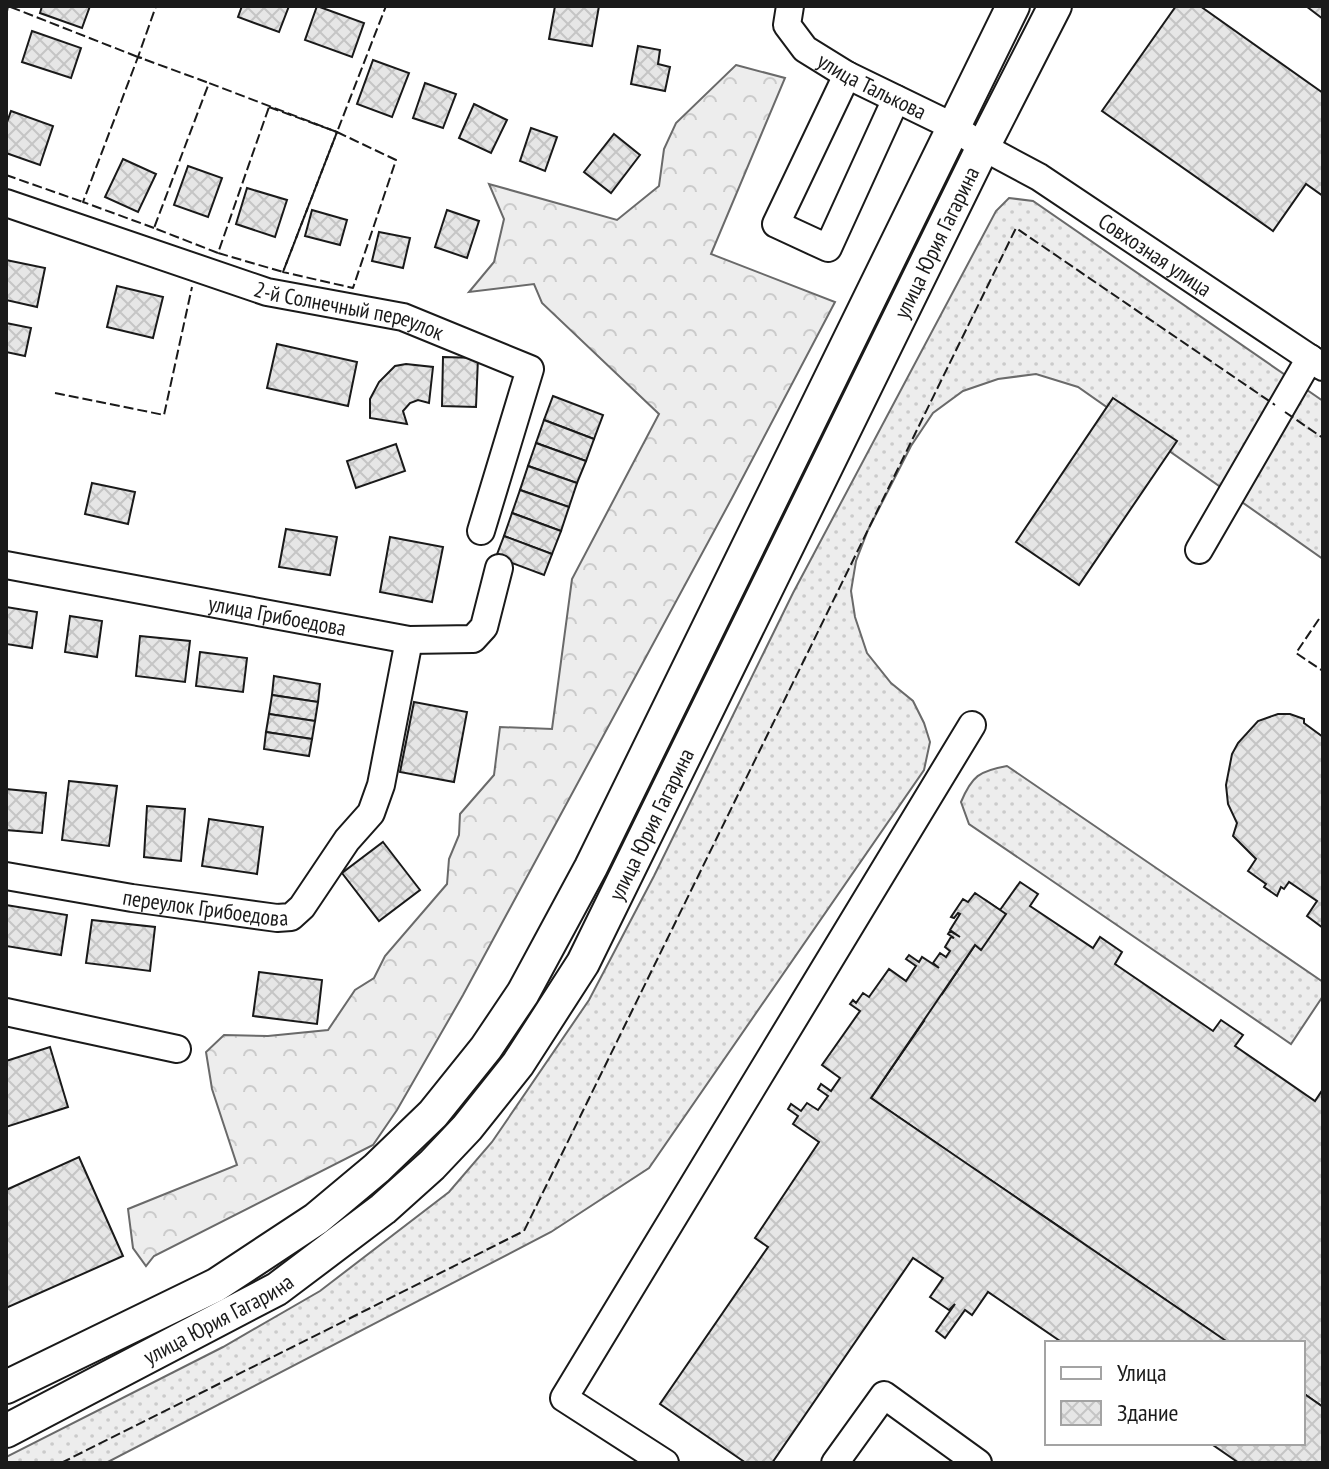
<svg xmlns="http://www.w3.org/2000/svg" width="1329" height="1469" font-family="'PT Sans Narrow',sans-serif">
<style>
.grass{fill:url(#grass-dots);stroke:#6a6a6a;stroke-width:2}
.forest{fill:url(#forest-crowns);stroke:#6a6a6a;stroke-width:2}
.building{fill:url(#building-cross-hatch);stroke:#1a1a1a;stroke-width:2}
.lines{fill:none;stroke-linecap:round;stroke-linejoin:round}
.minor-casing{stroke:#1a1a1a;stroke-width:30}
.major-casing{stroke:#1a1a1a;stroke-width:36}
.minor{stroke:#fff;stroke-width:26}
.major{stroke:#fff;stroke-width:32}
.fence{stroke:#1a1a1a;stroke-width:2;stroke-dasharray:10 4;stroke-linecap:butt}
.labels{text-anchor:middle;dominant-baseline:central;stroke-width:6;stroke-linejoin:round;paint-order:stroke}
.street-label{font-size:22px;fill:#1a1a1a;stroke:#fff}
</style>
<defs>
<pattern id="grass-dots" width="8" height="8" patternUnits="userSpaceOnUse" patternTransform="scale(2)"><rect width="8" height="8" fill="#ededed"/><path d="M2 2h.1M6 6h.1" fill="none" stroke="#cbcbcb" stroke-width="1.8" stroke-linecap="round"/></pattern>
<pattern id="forest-crowns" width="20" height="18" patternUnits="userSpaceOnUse" patternTransform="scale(2)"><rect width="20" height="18" fill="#ededed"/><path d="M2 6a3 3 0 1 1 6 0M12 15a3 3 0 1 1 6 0" fill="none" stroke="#cbcbcb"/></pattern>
<pattern id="building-cross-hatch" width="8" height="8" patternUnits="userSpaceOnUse" patternTransform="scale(2)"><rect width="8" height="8" fill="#e6e6e6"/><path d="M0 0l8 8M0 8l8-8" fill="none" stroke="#c5c5c5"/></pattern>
</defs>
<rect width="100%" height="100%" fill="#fff"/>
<g class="grass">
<polygon points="1009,198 1033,201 1323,401 1323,559 1078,387 1036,374 998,379 963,391 933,413 911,446 868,530 856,561 851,591 855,617 867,653 891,683 913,701 924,723 930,742 924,770 649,1168 551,1232 106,1463 6,1463 6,1457 223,1347 320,1291 449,1192 492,1142 589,1000 654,876 793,593 996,211"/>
<path d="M1007,766L1323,982V996L1291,1044L969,824L961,802C972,776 979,771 1007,766Z"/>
</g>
<polygon class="forest" points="736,65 785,78 711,254 835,302 732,498 463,995 397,1110 373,1145 154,1256 146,1266 133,1248 128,1209 237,1165 212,1089 206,1052 224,1035 268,1036 328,1030 355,990 374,978 385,956 447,884 449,859 459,835 460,814 494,775 500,727 552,729 572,579 659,414 542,303 534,284 469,292 494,262 504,219 489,184 617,220 659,186 664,149 676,123"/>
<g class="building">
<polygon points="42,6 90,6 82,28 40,13"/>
<polygon points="242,6 289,6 279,32 238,17"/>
<polygon points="317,6 364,23 352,57 305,40"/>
<polygon points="555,6 599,6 592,46 549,39"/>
<polygon points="1176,6 1200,6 1323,93 1323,196 1306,184 1273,231 1102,111"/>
<polygon points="1306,6 1323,6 1323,19"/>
<polygon points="32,31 81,48 71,78 22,62"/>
<polygon points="638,46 660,50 658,64 670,67 665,91 631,84"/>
<polygon points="373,60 409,73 392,117 357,104"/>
<polygon points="425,83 456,94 443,128 413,118"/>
<polygon points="474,104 507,120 491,153 459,138"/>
<polygon points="11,111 53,126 40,165 6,153 6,125"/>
<polygon points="531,128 557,137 545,171 520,161"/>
<polygon points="614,134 640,155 611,193 584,172"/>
<polygon points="123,159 156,174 138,212 105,197"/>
<polygon points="188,166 222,178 208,217 174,205"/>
<polygon points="247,188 287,200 275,237 236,224"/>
<polygon points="312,210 347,220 340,245 305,236"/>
<polygon points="447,210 479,221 467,258 435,247"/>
<polygon points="379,232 410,238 403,268 372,261"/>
<polygon points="6,260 45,268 37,307 6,300"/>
<polygon points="117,286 163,297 153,338 107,327"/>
<polygon points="6,323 31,328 25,356 6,352"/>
<polygon points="277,344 357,362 348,406 267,388"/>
<polygon points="443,357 478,358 476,407 442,406"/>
<polygon points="406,364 433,367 429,403 418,400 410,403 403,411 407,424 370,418 370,399 379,382 395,366"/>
<polygon points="553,396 603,415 594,439 544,420"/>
<polygon points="1113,398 1177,441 1079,585 1016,542"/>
<polygon points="544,420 594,439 586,461 536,443"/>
<polygon points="536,443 586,461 577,483 528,466"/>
<polygon points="396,444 405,471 356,488 347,461"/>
<polygon points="528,466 577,483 569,507 520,490"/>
<polygon points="92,483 135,492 128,524 85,514"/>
<polygon points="520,490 569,507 561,531 512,513"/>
<polygon points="512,513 561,531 552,554 504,536"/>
<polygon points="286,529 337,537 330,575 279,567"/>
<polygon points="504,536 552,554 544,575 496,557"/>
<polygon points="390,537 443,547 432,602 380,592"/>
<polygon points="6,607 37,612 32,648 6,644"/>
<polygon points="70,616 102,621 97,657 65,652"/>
<polygon points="140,636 190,641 185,682 136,676"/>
<polygon points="200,652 247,658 243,692 196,686"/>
<polygon points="274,676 320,684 318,702 272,695"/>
<polygon points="272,695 318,702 315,721 269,714"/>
<polygon points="414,702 467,712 454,782 400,772"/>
<polygon points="269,714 315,721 312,739 266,732"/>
<polygon points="1278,714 1290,714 1304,719 1304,723 1323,737 1323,928 1307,916 1317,901 1289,882 1284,889 1281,887 1277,896 1264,887 1266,884 1248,871 1256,859 1233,836 1237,823 1228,804 1226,785 1232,754 1238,743 1258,721"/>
<polygon points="266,732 312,739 309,756 264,749"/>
<polygon points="69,781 117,786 109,846 62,840"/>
<polygon points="6,789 46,793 42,833 6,830"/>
<polygon points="147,806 185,809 181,861 144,857"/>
<polygon points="209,819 263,827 257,874 202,866"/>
<polygon points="383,842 420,890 379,921 342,873"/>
<polygon points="1020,882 1038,894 1030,906 1093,948 1100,937 1122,952 1115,964 1213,1031 1221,1020 1243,1035 1235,1046 1315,1101 1323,1089 1323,1407 1303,1393 1303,1343 1204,1343 1211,1331 1095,1252 1088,1262 1066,1248 1073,1236 974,1169 967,1180 945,1165 952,1154 871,1098 924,1021 909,1011 928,984 942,994 975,945 961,936 985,900 1000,910"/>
<polygon points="975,893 1006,914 981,950 975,945 871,1098 1229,1343 1063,1343 988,1292 972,1315 965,1310 945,1338 936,1331 955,1304 949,1310 930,1297 943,1278 913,1258 772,1463 746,1463 660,1404 768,1247 755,1238 819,1142 793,1124 798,1116 788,1109 791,1104 801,1111 807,1103 818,1110 828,1096 818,1089 821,1084 831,1091 840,1078 822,1065 860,1011 850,1004 853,1000 856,1003 863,993 869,997 889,969 906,981 916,966 906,959 909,955 919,962 922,957 939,968 933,963 940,953 946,957 950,951 945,947 951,937 954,938 948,934 950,931 960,937 950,930 960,914 958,913 954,918 951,917 963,899 968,902"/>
<polygon points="6,905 67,915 61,955 6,946"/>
<polygon points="92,920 155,927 150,971 86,963"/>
<polygon points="259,972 322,980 317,1024 253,1016"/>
<polygon points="50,1047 68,1107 6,1127 6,1061"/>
<polygon points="79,1157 123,1256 6,1308 6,1190"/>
<polygon points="1303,1393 1323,1407 1323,1463 1239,1463 1210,1443 1303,1443"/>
</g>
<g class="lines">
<g class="minor-casing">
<g id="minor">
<path id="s1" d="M790,6L787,25L805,49L847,75L952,126L983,147L1039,177L1323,367"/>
<polyline points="847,75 776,224 828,248 896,99"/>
<path id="s2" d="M6,203L267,292L403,317L530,369L481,531"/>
<polyline points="1199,550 1310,358"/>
<path id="s3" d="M6,565L409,640L473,639L484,627L499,568"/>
<path id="s4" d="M6,876L132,898L277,918L291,917L302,907L347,840L371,813L381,785L409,640"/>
<polyline points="6,1012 177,1049"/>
<polyline points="665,1463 564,1398 972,725"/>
<polyline points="835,1463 884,1395 978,1463"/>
</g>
</g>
<g class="major-casing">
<g id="major">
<polyline points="6,1387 216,1285 316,1219 377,1168 433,1114 486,1048 523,993 591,867 1013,6"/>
<path id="s5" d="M6,1431L277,1289L383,1209L432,1165L467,1128L518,1064L583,963L983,147L1055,6"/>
</g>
</g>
<use href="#minor" class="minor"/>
<use href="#major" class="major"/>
<g class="fence">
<polyline points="6,17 8,6 138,57"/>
<polyline points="142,58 138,57 156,6"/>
<polygon points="269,107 337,132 283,272 218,253"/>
<polygon points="337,132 396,160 353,288 283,272"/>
<polyline points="6,175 83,202"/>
<polyline points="154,228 83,202 138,57 209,83"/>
<polyline points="218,253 154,228 209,83 337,132 386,6"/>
<polyline points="55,393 164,415 192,287"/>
<polyline points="1285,412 1323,438"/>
<polyline points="1319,619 1296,653 1323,671"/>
<polyline points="61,1463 524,1231 1016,228 1275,405"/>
</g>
</g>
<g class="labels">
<g class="street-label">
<text stroke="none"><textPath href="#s1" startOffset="126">улица Талькова</textPath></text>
<text stroke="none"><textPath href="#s5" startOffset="1560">улица Юрия Гагарина</textPath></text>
<text stroke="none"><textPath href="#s1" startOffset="456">Совхозная улица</textPath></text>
<text stroke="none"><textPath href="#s2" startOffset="360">2-й Солнечный переулок</textPath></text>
<text stroke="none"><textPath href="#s3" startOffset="276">улица Грибоедова</textPath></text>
<text stroke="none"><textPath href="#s5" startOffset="912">улица Юрия Гагарина</textPath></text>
<text stroke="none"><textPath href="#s4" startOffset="202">переулок Грибоедова</textPath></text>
<text stroke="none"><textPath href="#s5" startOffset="240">улица Юрия Гагарина</textPath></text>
</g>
</g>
<rect width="1329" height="1469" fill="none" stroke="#1a1a1a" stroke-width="16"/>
<rect x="1045" y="1341" width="260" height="104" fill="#ffffff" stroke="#a3a3a3" stroke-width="2"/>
<rect x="1061" y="1367" width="40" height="12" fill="#ffffff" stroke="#a3a3a3" stroke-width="2"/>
<text x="1117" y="1381" font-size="24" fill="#1a1a1a">Улица</text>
<rect x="1061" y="1401" width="40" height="24" fill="url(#building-cross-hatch)" stroke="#a3a3a3" stroke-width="2"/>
<text x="1117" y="1421" font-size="24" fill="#1a1a1a">Здание</text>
</svg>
